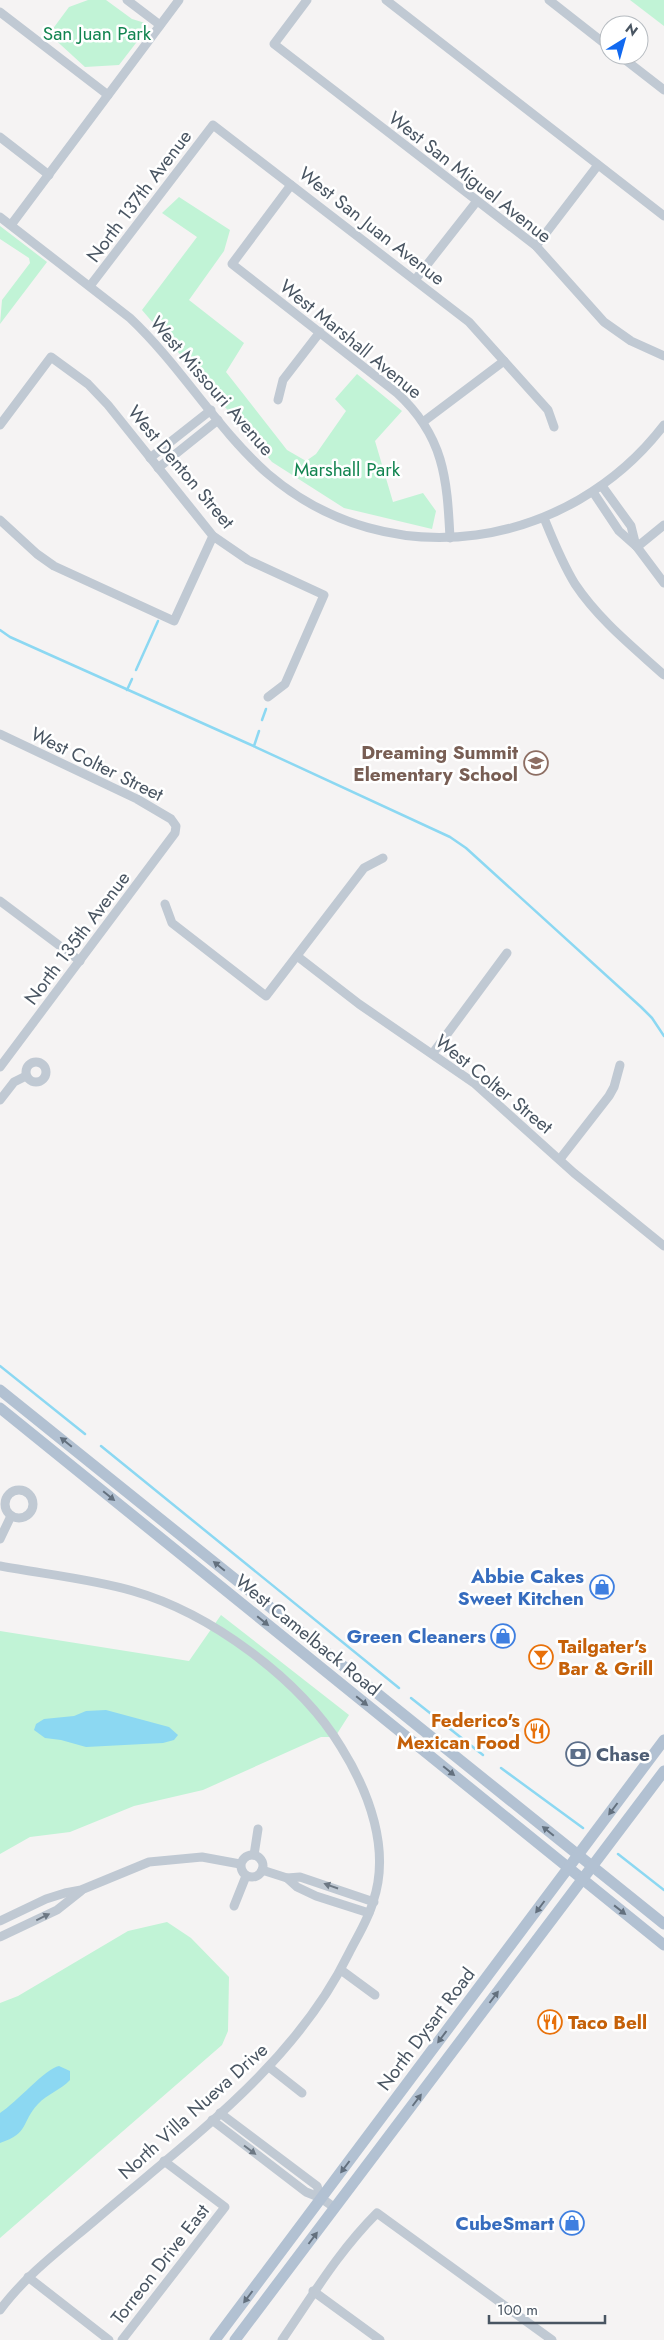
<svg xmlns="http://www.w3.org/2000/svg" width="664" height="2340" font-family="Jost,sans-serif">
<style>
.green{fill:#c1f3d6}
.water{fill:#8cd8f2}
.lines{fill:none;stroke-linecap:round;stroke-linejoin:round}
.stream{stroke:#8cd8f2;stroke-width:2.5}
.minor{stroke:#c0c9d3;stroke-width:9}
.major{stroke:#b2c1d2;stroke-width:11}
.oneway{fill:#63707e}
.oneway2{fill:#6d7884}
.labels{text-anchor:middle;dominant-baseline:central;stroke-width:5;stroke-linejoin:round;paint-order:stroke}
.park-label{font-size:19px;fill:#128450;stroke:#fff}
.street-label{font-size:19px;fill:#495562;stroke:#fff}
.education-label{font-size:19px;font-weight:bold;fill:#785e54;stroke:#fff;text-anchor:end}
.shop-label{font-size:19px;font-weight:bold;fill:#366cbe;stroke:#fff;text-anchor:end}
.food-label{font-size:19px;font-weight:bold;fill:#c56008;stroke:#fff;text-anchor:start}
.service-label{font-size:19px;font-weight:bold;fill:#4e5e75;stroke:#fff;text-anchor:start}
</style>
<rect width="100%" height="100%" fill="#f5f3f3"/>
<g class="green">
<polygon points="88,0 106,0 132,19 145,23 146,30 119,65 85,67 49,34 69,7"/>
<polygon points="630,0 664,0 664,26"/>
<polygon points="179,197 230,230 224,251 189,300 244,343 226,372 287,450 306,461 316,454 346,411 335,399 357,374 402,411 375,441 393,502 423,493 436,511 432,529 344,508 272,462 142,310 197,237 162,213"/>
<polygon points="0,226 47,262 0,324 2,300 30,263 29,258 0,239"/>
<polygon points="221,1615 349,1715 335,1737 321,1737 203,1790 134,1806 70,1832 30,1837 0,1854 0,1631 189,1661"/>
<polygon points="167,1922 191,1938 229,1977 228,2031 222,2045 0,2238 0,2003 18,1996 128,1931"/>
</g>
<g class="water">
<polygon points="106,1710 169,1727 178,1735 174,1740 163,1743 86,1747 61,1740 45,1738 34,1730 36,1724 44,1719 74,1716 86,1711"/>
<path d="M59,2066L70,2071V2080C61,2090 47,2094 38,2104C21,2122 30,2133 0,2143V2113C16,2103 46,2068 59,2066Z"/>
</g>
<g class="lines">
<g class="stream">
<polyline points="0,630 10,637 249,744 450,837 466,848 641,1007 652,1018 664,1036"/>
<polyline points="136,670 158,621"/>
<polyline points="127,690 132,679"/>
<polyline points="262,720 266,709"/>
<polyline points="254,746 259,731"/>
<polyline points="0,1366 85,1434"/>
<polyline points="101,1446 399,1688"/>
<polyline points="411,1698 483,1755"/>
<polyline points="501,1768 583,1828"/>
<polyline points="618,1854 664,1890"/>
</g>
<g class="minor">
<polyline points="127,0 160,25"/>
<polyline points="307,0 274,44 536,246 604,322 631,341 664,356"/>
<polyline points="386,0 664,216"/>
<polyline points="549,0 609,47"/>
<polyline points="0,12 108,95"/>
<polyline points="619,55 664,90"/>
<polyline points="0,137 49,175"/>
<path d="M291,185L232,264L397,393C444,436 447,478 450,538"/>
<path d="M0,217L130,318C181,366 216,428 268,474C390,578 569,549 664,425"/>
<polyline points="11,225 179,0"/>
<polyline points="536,246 598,165"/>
<polyline points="415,280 477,201"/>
<polyline points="90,286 213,125 469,322 548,410 554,427"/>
<polyline points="278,400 283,380 320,332"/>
<polyline points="423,422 504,361"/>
<polyline points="0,425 51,357 88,384 108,405 213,536 248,560 324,595 285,684 268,697"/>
<polyline points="150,458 211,410"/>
<polyline points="158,468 218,420"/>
<polyline points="602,486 631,526 636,546"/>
<polyline points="593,492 619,531 637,547 664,583"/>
<path d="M544,518C553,540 562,563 575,584C599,620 633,647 664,675"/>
<polyline points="0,520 37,554 54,566 174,621 213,536"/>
<polyline points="637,547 664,525"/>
<polyline points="0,734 137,799 171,819 176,826 175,833 0,1067"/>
<polyline points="0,901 80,961"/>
<polyline points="165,904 172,923 266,996 364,868 383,858"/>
<polyline points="297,956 359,1004 474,1083 574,1173 664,1246"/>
<polyline points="433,1053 507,953"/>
<circle cx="36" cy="1072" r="10"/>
<polyline points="0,1100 14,1082 26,1076"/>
<polyline points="560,1159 609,1096 614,1087 620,1065"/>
<circle cx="19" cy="1504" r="14"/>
<polyline points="0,1539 11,1516"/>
<path d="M0,1566C43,1574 92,1579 133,1591C210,1613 300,1679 341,1747C369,1792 391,1850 373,1902C368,1920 357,1937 349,1953C294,2066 187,2141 94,2221C61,2249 26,2275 0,2310"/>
<circle cx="252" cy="1866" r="11"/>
<polyline points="254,1855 258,1829"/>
<polyline points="262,1870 287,1878 297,1887 316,1896 369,1913"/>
<polyline points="287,1878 300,1877 374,1902"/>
<polyline points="234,1906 246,1876"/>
<polyline points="0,1921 46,1899 65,1893 81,1890 149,1862 202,1857 240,1864"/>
<polyline points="0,1937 57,1910 81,1891"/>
<polyline points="341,1970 375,1995"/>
<polyline points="269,2067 302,2093"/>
<polyline points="220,2113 317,2186 321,2198"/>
<polyline points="212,2120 306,2192 321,2198 335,2208"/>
<polyline points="28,2277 109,2340"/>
<polyline points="313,2291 380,2340"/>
<polyline points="122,2340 225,2207 164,2161"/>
<path d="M282,2340C313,2295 338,2252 377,2213L552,2340"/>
</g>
<g class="major">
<polyline points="0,1390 664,1924"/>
<polyline points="0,1408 664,1945"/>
<polyline points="215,2340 664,1740"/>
<polyline points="235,2340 664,1771"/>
</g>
</g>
<defs><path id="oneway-solid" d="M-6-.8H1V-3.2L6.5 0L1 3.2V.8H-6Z" transform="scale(1.25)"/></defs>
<g class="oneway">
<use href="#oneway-solid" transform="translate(66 1442) rotate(-141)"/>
<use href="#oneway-solid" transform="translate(109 1496) rotate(39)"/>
<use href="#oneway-solid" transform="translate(219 1566) rotate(-141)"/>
<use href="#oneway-solid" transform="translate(263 1621) rotate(39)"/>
<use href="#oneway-solid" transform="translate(362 1701) rotate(39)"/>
<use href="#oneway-solid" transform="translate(449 1771) rotate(39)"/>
<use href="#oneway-solid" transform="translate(613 1809) rotate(127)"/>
<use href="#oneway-solid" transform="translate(548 1831) rotate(-141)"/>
<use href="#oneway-solid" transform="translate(540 1907) rotate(127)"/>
<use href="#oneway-solid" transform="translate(620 1910) rotate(38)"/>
<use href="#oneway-solid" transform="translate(494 1997) rotate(-53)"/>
<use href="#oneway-solid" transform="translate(442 2037) rotate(127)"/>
<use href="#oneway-solid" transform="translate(417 2100) rotate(-53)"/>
<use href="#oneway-solid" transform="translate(345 2167) rotate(127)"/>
<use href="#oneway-solid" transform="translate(313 2238) rotate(-53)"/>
<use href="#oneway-solid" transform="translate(248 2297) rotate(127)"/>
</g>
<g class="oneway2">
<use href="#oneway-solid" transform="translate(331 1886) rotate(-161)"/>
<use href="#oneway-solid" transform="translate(43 1917) rotate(-26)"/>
<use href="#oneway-solid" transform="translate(250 2150) rotate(37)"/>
</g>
<defs>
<g id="school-ring" transform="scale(1.25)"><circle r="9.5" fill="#fff" stroke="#8d6e63" stroke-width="1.5"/><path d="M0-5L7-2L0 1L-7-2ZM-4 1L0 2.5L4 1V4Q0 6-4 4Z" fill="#8d6e63"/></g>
<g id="shop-ring" transform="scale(1.25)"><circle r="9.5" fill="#fff" stroke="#3f7fe0" stroke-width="1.5"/><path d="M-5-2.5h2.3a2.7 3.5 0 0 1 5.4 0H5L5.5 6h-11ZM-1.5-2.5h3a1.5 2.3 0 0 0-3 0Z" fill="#3f7fe0"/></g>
<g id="bar-ring" transform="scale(1.25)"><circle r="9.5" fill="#fff" stroke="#e8710a" stroke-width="1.5"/><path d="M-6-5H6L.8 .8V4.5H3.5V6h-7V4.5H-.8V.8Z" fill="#e8710a"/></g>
<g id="restaurant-ring" transform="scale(1.25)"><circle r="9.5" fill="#fff" stroke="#e8710a" stroke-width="1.5"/><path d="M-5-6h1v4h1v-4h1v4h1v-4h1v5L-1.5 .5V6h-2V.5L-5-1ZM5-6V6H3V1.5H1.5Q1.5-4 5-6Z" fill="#e8710a"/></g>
<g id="bank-ring" transform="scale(1.25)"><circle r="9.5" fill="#fff" stroke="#5c6f8a" stroke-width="1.5"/><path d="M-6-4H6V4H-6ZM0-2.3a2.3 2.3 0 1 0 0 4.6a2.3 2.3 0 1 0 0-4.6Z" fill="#5c6f8a"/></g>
</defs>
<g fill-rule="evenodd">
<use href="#school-ring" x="536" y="763"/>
<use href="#shop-ring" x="602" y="1587"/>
<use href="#shop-ring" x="503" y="1636"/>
<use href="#bar-ring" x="541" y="1657"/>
<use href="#restaurant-ring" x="537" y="1731"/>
<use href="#bank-ring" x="578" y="1754"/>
<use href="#restaurant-ring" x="550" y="2022"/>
<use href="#shop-ring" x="572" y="2223"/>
</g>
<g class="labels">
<g class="park-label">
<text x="97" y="33">San Juan Park</text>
<text x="347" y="469">Marshall Park</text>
</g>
<g class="street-label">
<text transform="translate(470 177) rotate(38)">West San Miguel Avenue</text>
<text transform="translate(139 196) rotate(-53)">North 137th Avenue</text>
<text transform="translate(372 226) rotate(38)">West San Juan Avenue</text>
<text transform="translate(351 339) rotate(39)">West Marshall Avenue</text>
<text transform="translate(212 386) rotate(49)">West Missouri Avenue</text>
<text transform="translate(181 467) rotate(50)">West Denton Street</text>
<text transform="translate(97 764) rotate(26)">West Colter Street</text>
<text transform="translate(77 938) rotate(-53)">North 135th Avenue</text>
<text transform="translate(494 1084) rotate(39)">West Colter Street</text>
<text transform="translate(308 1635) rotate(39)">West Camelback Road</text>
<text transform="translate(426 2029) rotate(-53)">North Dysart Road</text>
<text transform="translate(193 2111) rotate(-42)">North Villa Nueva Drive</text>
<text transform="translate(160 2264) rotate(-52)">Torreon Drive East</text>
</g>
<g class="education-label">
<text x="518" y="752">Dreaming Summit<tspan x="518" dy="22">Elementary School</tspan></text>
</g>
<g class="shop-label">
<text x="584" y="1576">Abbie Cakes<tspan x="584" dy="22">Sweet Kitchen</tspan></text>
<text x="486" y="1636">Green Cleaners</text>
<text x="554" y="2223">CubeSmart</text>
</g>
<g class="food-label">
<text x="558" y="1646">Tailgater's<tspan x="558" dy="22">Bar &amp; Grill</tspan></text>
<text x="520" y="1720" text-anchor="end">Federico's<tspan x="520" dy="22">Mexican Food</tspan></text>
<text x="568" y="2022">Taco Bell</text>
</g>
<g class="service-label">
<text x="596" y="1754">Chase</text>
</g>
</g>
<g transform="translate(624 40) rotate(37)"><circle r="24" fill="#ffffff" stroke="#b6bbc0"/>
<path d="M0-4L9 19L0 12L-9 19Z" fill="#1169f0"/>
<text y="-8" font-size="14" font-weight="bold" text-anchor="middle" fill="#495562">N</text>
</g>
<path d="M489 2315v8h116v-8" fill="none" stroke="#495562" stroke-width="2.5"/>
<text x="497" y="2315" font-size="15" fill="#495562" stroke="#ffffff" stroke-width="4" paint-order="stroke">100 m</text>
</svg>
